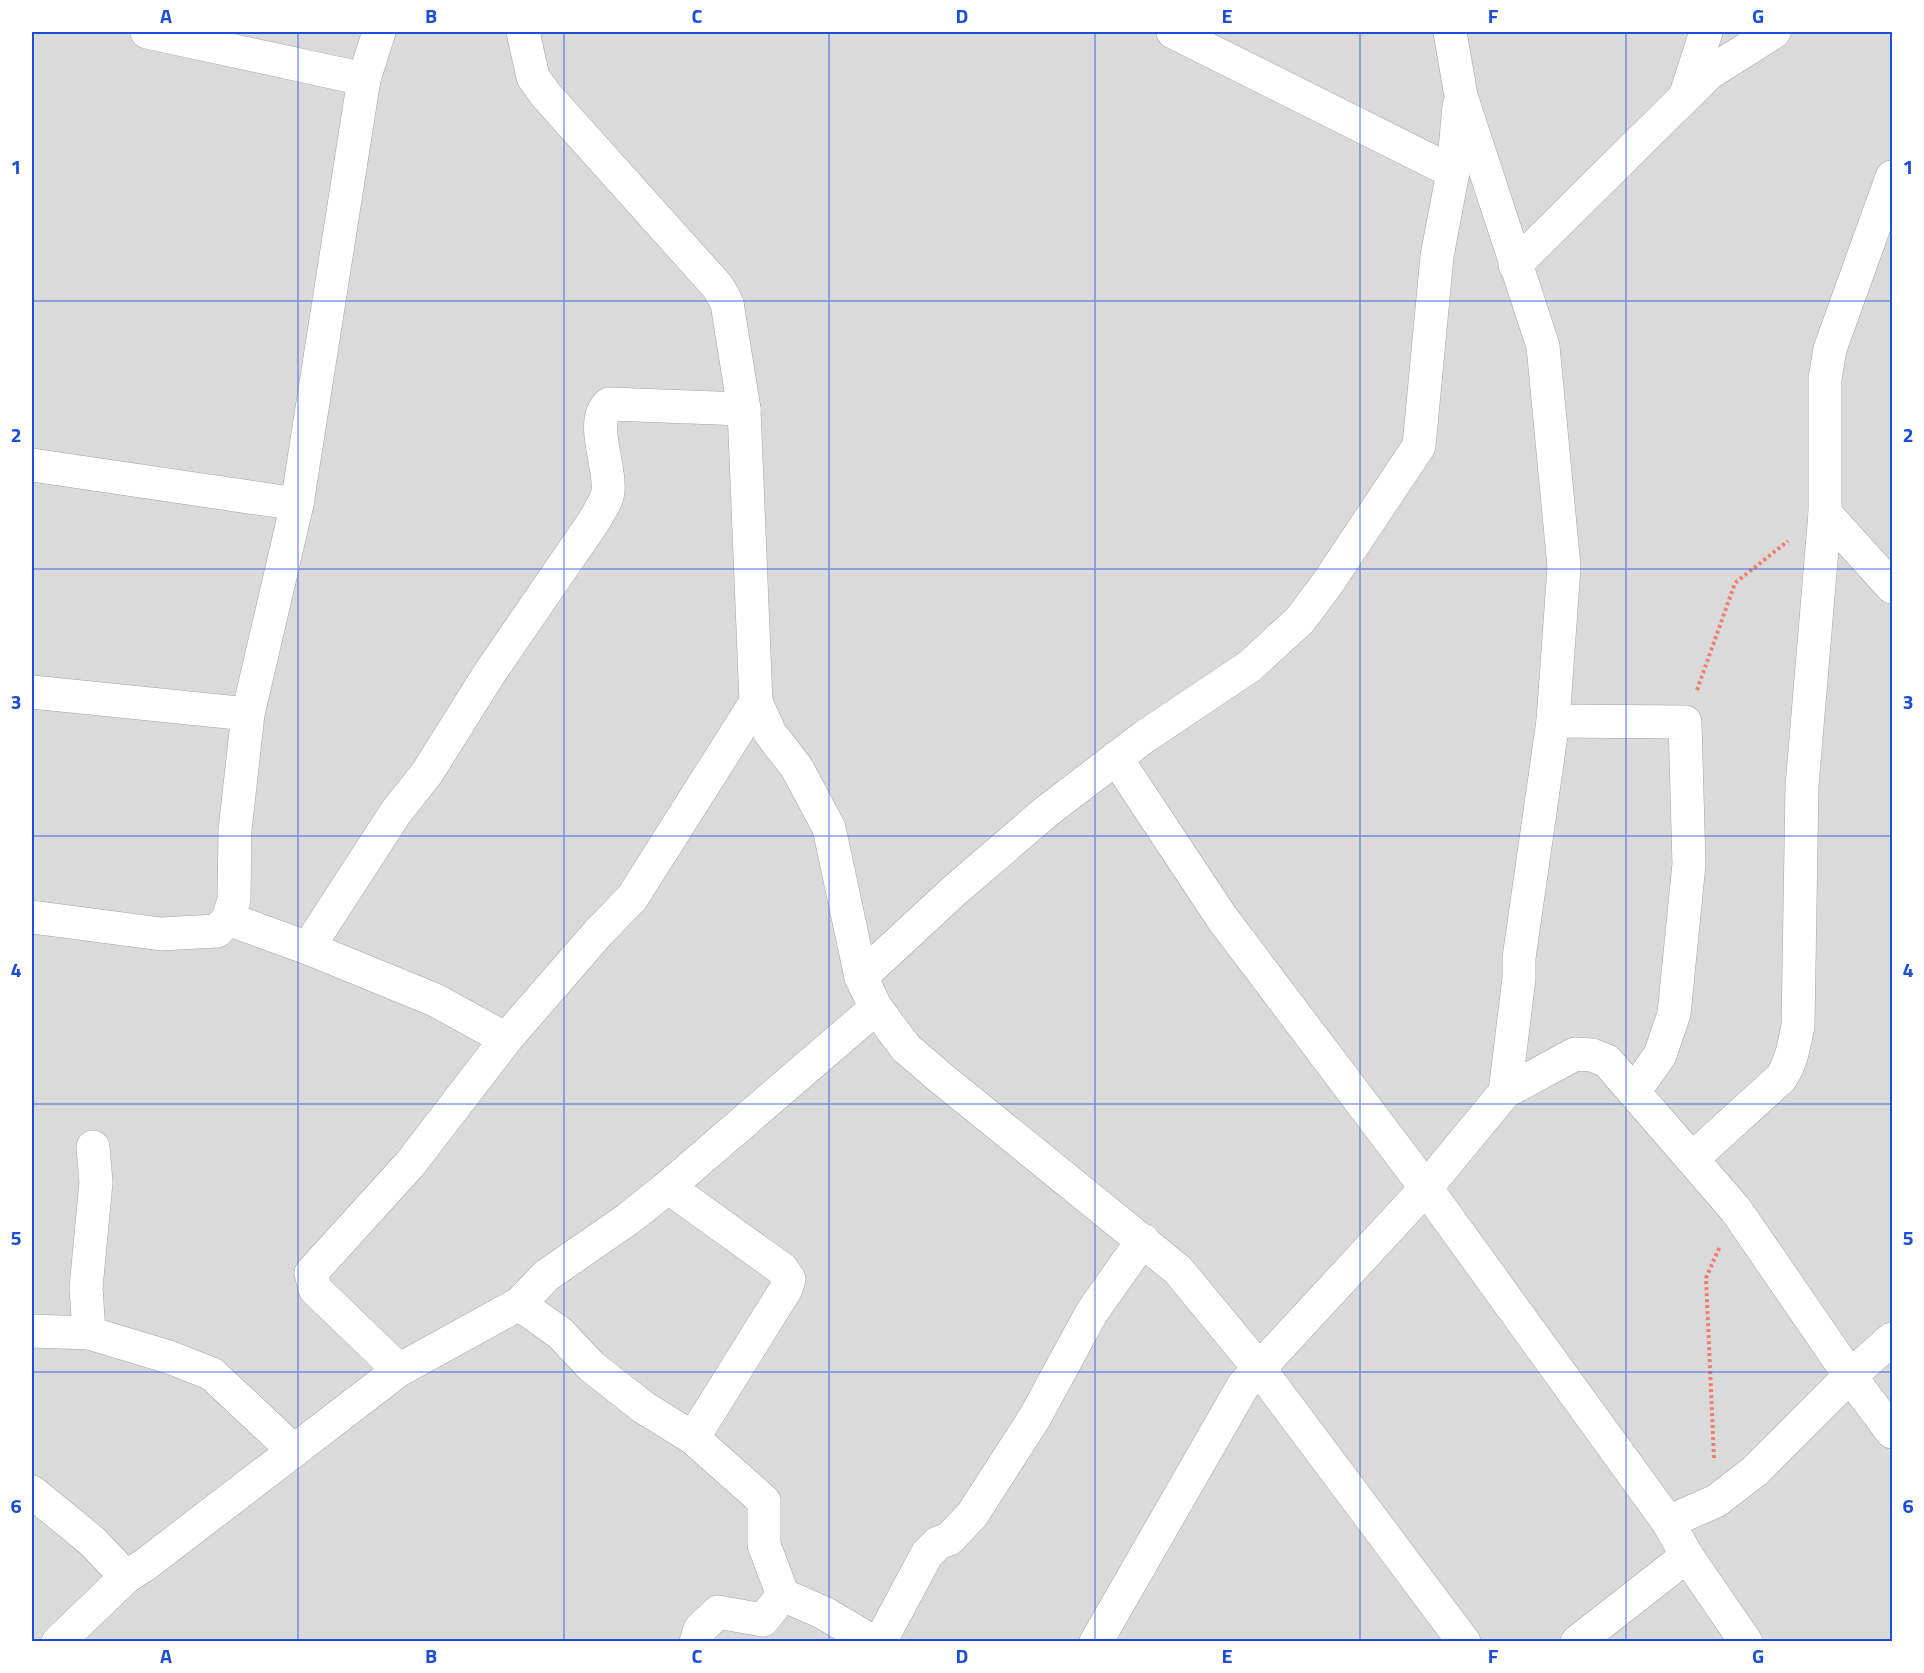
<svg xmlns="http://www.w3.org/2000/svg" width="1924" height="1673" font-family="'Titillium Web',sans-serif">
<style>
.residential{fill:#dbdada}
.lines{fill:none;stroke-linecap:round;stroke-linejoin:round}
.minor-casing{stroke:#a4a4a4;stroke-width:34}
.path{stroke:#f07e72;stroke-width:4;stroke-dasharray:3 3;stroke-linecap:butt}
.minor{stroke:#fff;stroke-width:33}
.grid{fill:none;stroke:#1d4ed8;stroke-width:1.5;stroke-opacity:0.55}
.neatline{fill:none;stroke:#1d4ed8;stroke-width:2}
.grid-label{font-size:20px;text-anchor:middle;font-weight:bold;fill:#1d4ed8}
</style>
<rect width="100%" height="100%" fill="#edeae3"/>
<rect class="residential" x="32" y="32" width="1860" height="1609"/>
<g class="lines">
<g class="minor-casing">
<g id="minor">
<polyline points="147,32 364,79"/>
<polyline points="523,32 533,77 545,94 718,287 727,303 744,409 756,702 770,733 797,768 829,828 861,977 876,1008 906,1048 941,1078 1178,1270 1258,1367 1464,1642"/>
<polyline points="1173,32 1453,172"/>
<polyline points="1686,94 1706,32"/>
<polyline points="1515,265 1709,73 1774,32"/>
<polyline points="32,465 297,504"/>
<polyline points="1825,513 1825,379 1830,349 1892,177"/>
<polyline points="32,692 248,714"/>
<polyline points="1553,721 1685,722 1689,864 1674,1014 1660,1055 1634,1092"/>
<polyline points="1116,758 1222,918 1426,1188 1668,1522 1687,1556 1746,1642"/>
<polyline points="32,917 161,934 217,931 228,919 234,900 235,830 248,714 297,504 364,79 379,32"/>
<polyline points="228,919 308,948 435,1000 506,1039"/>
<path d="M308,948L396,812L427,773L489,674L594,521C599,512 607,501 608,491C611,465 589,422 609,404L744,409"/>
<polyline points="861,977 955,890 1047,811 1144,737 1250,666 1300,620 1327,584 1419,446 1437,256 1453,172 1459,106"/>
<polyline points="1505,1092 1575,1054 1592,1055 1607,1061 1736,1210 1850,1376 1892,1432"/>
<polyline points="93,1147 96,1182 86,1288 89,1333 169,1357 212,1374 294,1451"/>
<path d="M1692,1159L1781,1078C1792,1062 1794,1044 1798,1026L1802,786L1825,513L1892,587"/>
<polyline points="668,1187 782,1269 789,1279 786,1289 693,1438"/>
<polyline points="519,1304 560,1333 591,1366 643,1407 693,1438 764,1501 764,1545 783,1595 824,1613 873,1642"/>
<polyline points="32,1331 89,1333"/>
<polyline points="399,1370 315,1289 311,1273 410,1164 506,1039 598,933 632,898 756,702"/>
<polyline points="32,1492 92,1541 126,1577"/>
<polyline points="1668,1522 1716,1501 1755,1471 1850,1376 1892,1339"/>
<polyline points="58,1642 126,1577 146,1564 399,1370 519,1304 547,1275 628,1219 668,1187 876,1008"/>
<polyline points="696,1642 700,1629 718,1612 763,1620 783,1595"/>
<polyline points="880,1642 927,1554 938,1543 949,1539 972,1515 1035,1417 1092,1312 1143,1240"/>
<polyline points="1096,1642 1243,1386 1426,1188 1505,1092 1519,978 1519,958 1553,721 1564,567 1543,346 1461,96 1450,32"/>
<polyline points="1577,1642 1687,1556"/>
</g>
</g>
<g class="path">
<polyline points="1697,690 1735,583 1788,541"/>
<polyline points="1714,1458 1706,1278 1720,1246"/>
</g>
<use href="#minor" class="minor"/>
</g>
<path class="grid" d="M298,32V1642M564,32V1642M829,32V1642M1095,32V1642M1360,32V1642M1626,32V1642M32,301H1892M32,569H1892M32,836H1892M32,1104H1892M32,1372H1892"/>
<rect width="1924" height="1673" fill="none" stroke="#ffffff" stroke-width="66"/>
<rect x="33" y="33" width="1858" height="1607" class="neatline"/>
<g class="grid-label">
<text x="166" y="23">A</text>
<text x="431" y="23">B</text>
<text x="697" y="23">C</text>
<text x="962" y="23">D</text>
<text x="1227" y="23">E</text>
<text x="1493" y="23">F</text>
<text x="1758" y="23">G</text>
<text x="16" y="174">1</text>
<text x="1908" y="174">1</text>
<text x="16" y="442">2</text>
<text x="1908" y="442">2</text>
<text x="16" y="709">3</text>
<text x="1908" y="709">3</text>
<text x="16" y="977">4</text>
<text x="1908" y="977">4</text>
<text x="16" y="1245">5</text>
<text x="1908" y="1245">5</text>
<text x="16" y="1513">6</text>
<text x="1908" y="1513">6</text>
<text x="166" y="1663">A</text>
<text x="431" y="1663">B</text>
<text x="697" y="1663">C</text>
<text x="962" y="1663">D</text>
<text x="1227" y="1663">E</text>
<text x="1493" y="1663">F</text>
<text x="1758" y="1663">G</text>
</g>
</svg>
